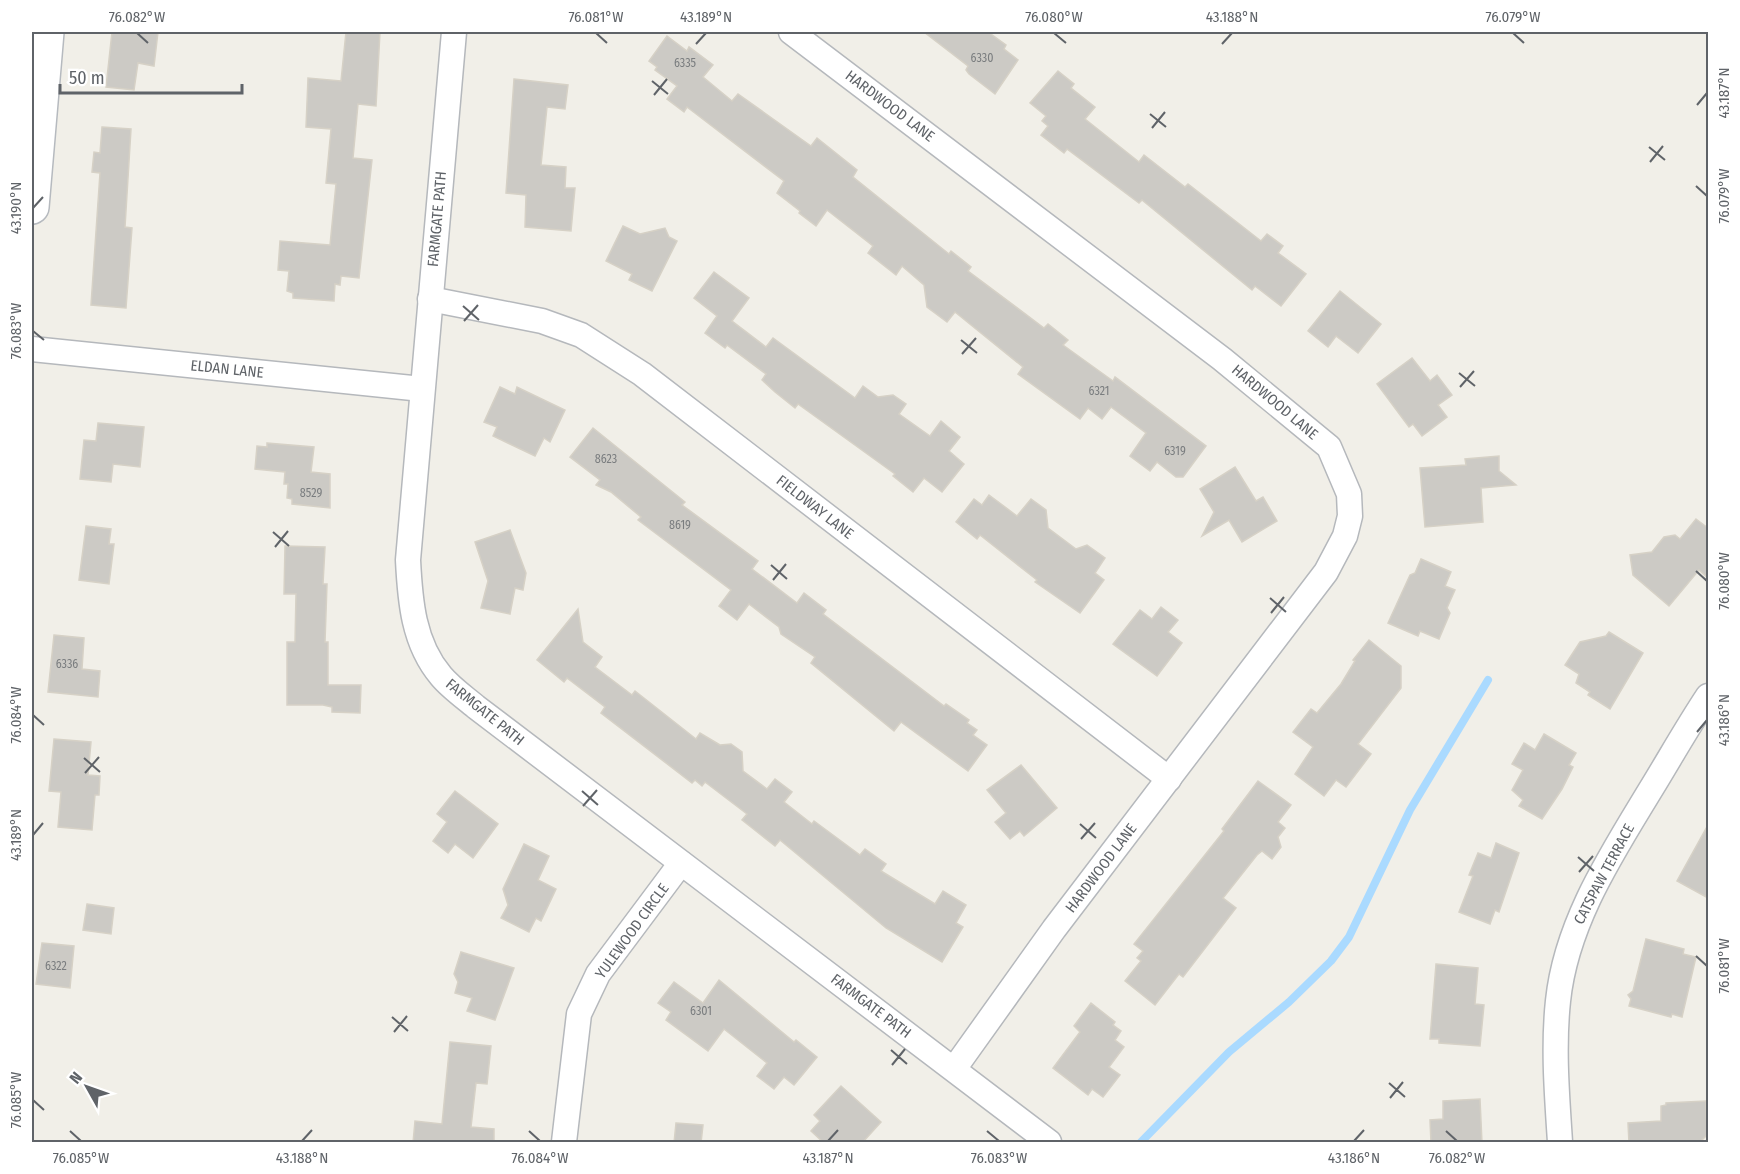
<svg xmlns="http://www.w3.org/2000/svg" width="1740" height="1174" font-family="'Fira Sans Condensed',sans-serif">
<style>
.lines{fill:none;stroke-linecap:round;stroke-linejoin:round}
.stream{stroke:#aadaff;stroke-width:8}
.building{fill:#cccac5;stroke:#d6d1c6;stroke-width:1.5}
.street-casing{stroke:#b5b8bc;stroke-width:27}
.secondary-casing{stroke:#b6babf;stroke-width:36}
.street{stroke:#fff;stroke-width:24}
.secondary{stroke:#fff;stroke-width:33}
.ticks{fill:none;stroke:#5f6368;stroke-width:2}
.labels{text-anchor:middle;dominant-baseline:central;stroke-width:5;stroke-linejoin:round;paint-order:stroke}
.number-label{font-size:12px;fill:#7a7d7f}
.street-label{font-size:15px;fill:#5f6368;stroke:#fff}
.neatline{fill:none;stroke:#5f6368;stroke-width:2}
.ticks-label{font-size:15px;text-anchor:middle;fill:#5f6368}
</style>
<rect width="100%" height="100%" fill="#f1efe8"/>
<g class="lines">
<polyline class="stream" points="1141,1142 1229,1052 1289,1002 1331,961 1349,937 1410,810 1488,680"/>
</g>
<g class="building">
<polygon points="112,32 158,32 154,66 138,63 134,90 106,87"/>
<polygon points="346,32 380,32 376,106 358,104 353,158 372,160 359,278 341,276 340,285 335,284 334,301 293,298 293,293 287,291 289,271 278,270 280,241 330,245 336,184 326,183 331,129 306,127 308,78 341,81"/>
<polygon points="924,32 988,32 1006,45 1004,49 1018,60 995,94 969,74 966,70 968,66"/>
<polygon points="667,36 687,51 689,47 713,65 703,77 732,101 738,94 811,146 817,138 857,170 853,177 949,254 951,251 971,267 968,271 1044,328 1048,324 1068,340 1063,345 1113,381 1115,377 1206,446 1183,477 1176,477 1157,462 1150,471 1130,456 1146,433 1111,407 1102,419 1088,408 1080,419 1018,374 1023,367 955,312 947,322 927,307 924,285 902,266 896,275 868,253 873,246 827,210 816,226 799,213 800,211 777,193 784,181 687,107 684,112 667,99 677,86 655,70 657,67 649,61"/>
<polygon points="1058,71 1074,84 1071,88 1095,107 1085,119 1139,162 1144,155 1185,187 1188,184 1261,241 1267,234 1283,246 1278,253 1306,274 1281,306 1255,286 1252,290 1142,200 1139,203 1067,149 1064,153 1041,135 1048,126 1042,121 1046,116 1030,103"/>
<polygon points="514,79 568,85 565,109 547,107 541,165 566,167 565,188 575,188 571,231 525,227 526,195 506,193"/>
<polygon points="102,127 131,129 125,227 132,228 126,308 91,305 100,173 92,172 94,152 100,153"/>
<polygon points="623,226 640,234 665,228 669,237 677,241 652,291 629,280 632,274 606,261"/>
<polygon points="714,272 749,298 732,321 766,347 773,338 855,398 863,386 878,397 893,395 906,404 899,414 930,436 941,421 960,437 949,451 964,464 942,492 924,478 913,492 893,476 895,474 798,404 795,408 775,392 762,380 766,374 727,345 725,348 705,333 717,316 694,298"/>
<polygon points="1340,291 1381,324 1358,353 1336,336 1328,347 1308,331"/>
<polygon points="1412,358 1430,381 1437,375 1452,395 1438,405 1447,417 1422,436 1413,424 1409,427 1377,384"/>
<polygon points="500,387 515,394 517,387 565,410 550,442 544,438 535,456 493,436 497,427 484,422"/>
<polygon points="98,423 144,427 140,467 113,464 111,482 80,479 84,440 96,441"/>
<polygon points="593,428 685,502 682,505 758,561 752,569 797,603 804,593 826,610 823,614 944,706 946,704 969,720 967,723 977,730 973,735 987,745 968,771 901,722 894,731 811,663 815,657 781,634 779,627 749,604 737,620 719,606 731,590 638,520 641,517 611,492 596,485 600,480 570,457"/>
<polygon points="267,443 314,447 311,472 330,474 330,508 292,504 292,499 287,498 288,484 284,484 285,472 255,469 257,446 267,447"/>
<polygon points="1499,456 1499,471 1516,485 1481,488 1483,522 1425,527 1420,468 1466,465 1465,459"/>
<polygon points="1235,467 1256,501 1263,497 1277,521 1242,542 1229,520 1202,536 1214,512 1200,489"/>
<polygon points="989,495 1017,516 1031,499 1046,510 1048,528 1076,549 1087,545 1105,558 1095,573 1104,580 1080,613 1035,582 1037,580 980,535 977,539 956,522 974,499 982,505"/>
<polygon points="1696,519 1708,528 1708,578 1699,570 1669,606 1633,575 1630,555 1652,552 1664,537 1675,535 1680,539"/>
<polygon points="86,526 111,529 109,544 114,544 109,584 79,580"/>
<polygon points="510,530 526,573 523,590 515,588 510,614 481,608 488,581 475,542"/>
<polygon points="285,546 325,547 323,584 327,584 325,642 328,642 328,685 361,685 360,713 332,712 332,707 323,705 287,705 287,642 295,642 296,594 284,594"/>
<polygon points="1421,559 1451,572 1445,586 1455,590 1447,608 1450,613 1439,639 1420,631 1418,636 1388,623 1410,575 1415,573"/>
<polygon points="1161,607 1178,620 1168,632 1182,643 1157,676 1113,644 1140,610 1152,619"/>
<polygon points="578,609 583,642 602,657 595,667 632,695 635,691 696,739 700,733 720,745 731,744 742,752 743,771 767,789 775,779 792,792 784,802 812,824 814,821 860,855 865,849 886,864 881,871 935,904 943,891 966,905 956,923 963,927 942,962 886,928 780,840 775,846 742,820 747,814 705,782 702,786 695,780 692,783 601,713 605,707 567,678 564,682 537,660"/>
<polygon points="1609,632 1643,653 1610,709 1588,695 1590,692 1576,683 1579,674 1565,665 1580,642 1606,636"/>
<polygon points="54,635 84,638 82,669 100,671 98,697 48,692"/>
<polygon points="1369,640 1401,666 1401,688 1358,744 1371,754 1346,787 1336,780 1324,796 1295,774 1313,747 1293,732 1311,709 1317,713 1341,684 1355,661 1353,660"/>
<polygon points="1544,734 1576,753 1569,765 1573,767 1562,789 1542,819 1519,806 1523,800 1512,790 1523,770 1512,764 1524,743 1535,750"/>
<polygon points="54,739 91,742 88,775 100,776 99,795 95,795 92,830 58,827 61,792 49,791"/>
<polygon points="1021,765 1057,808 1024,836 1020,831 1010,839 995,822 1006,813 987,790"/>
<polygon points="1258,781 1291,805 1278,822 1285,828 1278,837 1281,847 1272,859 1262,851 1257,855 1223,898 1236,908 1183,977 1179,974 1155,1005 1125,981 1141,961 1137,958 1143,951 1134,944 1224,831 1222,829"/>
<polygon points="455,791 498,824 473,858 455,844 448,853 433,841 447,822 437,814"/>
<polygon points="1708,825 1708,898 1677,881"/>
<polygon points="1496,843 1519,853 1499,912 1495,910 1490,924 1459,912 1473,876 1469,875 1478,853 1491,858"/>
<polygon points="524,844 549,856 538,880 556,889 541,921 536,918 529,932 501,918 508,905 503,889"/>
<polygon points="87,904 114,908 111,934 83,930"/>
<polygon points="1646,939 1684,949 1683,954 1696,957 1682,1017 1672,1014 1671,1017 1629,1006 1631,999 1628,995 1633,991"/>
<polygon points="42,943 74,946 70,988 36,984"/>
<polygon points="461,952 514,968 495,1020 467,1011 472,998 455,993 458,982 454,974"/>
<polygon points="1436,964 1478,968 1475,1004 1484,1005 1480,1046 1439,1043 1439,1039 1430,1039"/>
<polygon points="719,980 794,1042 796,1040 817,1057 794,1085 784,1077 774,1089 757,1076 767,1063 724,1029 708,1051 666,1020 671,1012 658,1003 674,982 703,1003"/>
<polygon points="1091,1003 1115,1022 1113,1025 1121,1031 1115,1040 1124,1047 1109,1067 1120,1075 1103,1097 1092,1089 1088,1095 1053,1068 1080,1032 1074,1026"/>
<polygon points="450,1042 491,1046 487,1084 476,1083 471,1127 494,1129 494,1143 413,1143 415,1121 442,1124"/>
<polygon points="841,1086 881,1122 862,1143 824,1143 811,1131 820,1121 814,1115"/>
<polygon points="1480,1099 1482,1143 1431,1143 1430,1120 1443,1119 1443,1101"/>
<polygon points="1706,1101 1707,1135 1699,1143 1629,1143 1628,1123 1661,1121 1661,1106 1666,1105 1666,1103"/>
<polygon points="676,1123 703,1125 701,1143 674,1143"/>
</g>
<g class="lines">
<g class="street-casing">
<g id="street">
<path d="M454,32L408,560C410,600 413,643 441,676C450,687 464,697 476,707L1049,1142"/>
<polyline points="791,32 1222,359 1329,447 1349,494 1350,516 1345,536 1326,572 1054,929 954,1069"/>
<polyline points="430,299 542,321 581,335 642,374 1169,779"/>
<polyline points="32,349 422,389"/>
<polyline points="564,1142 579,1014 598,974 681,863"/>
<path d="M1560,1142C1557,1096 1553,1048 1558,1001C1566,923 1611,855 1651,789C1670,758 1688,726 1708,696"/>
</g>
</g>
<g class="secondary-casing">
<polyline id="secondary" points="32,207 47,32"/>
</g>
<use href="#street" class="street"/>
<use href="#secondary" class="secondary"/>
</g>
<path class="ticks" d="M137,33L148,43M596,33L607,43M1054,33L1066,43M1513,33L1524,43M696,44L706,33M1222,44L1232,33M652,81L668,94M654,95L667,79M1697,105L1707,93M1150,114L1166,127M1152,128L1165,112M1649,147L1665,160M1650,162L1663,146M1696,186L1707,196M33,208L43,197M463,306L479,320M464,321L478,305M33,331L44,340M961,340L977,353M962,354L976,338M1459,373L1475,386M1460,387L1474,371M273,532L289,546M275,547L288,531M771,565L787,579M1696,571L1707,581M773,580L786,564M1270,598L1286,612M1271,613L1284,597M33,715L44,725M1697,732L1707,720M84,758L100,772M85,773L99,757M582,791L598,805M583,806L597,790M1080,824L1096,838M33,835L43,823M1081,839L1095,823M1578,857L1594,871M1579,872L1593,856M1696,956L1707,966M392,1017L408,1031M394,1032L407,1016M891,1050L907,1064M892,1065L905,1049M1389,1083L1405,1097M1390,1098L1403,1082M33,1100L44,1110M70,1131L81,1141M529,1131L540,1141M987,1131L999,1141M1446,1131L1457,1141M302,1141L312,1130M828,1141L838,1130M1354,1141L1364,1130"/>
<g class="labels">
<g class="number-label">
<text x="982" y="58">6330</text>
<text x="685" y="63">6335</text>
<text x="1099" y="391">6321</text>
<text x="1175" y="451">6319</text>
<text x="606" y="459">8623</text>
<text x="311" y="493">8529</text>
<text x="680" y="525">8619</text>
<text x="67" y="664">6336</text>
<text x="56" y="966">6322</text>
<text x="701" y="1011">6301</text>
</g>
<g class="street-label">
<text transform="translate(890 106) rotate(37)">HARDWOOD LANE</text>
<text transform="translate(437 219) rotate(-85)">FARMGATE PATH</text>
<text transform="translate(227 369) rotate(6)">ELDAN LANE</text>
<text transform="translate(1275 402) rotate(40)">HARDWOOD LANE</text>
<text transform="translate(815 507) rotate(38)">FIELDWAY LANE</text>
<text transform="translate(485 712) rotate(39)">FARMGATE PATH</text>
<text transform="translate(1101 868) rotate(-53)">HARDWOOD LANE</text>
<text transform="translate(1604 874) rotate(-62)">CATSPAW TERRACE</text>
<text transform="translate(632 931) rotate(-54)">YULEWOOD CIRCLE</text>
<text transform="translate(871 1006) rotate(37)">FARMGATE PATH</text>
</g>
</g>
<rect width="1740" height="1174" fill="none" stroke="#ffffff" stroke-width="66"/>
<g transform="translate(87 1087) rotate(310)" stroke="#ffffff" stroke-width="4.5" paint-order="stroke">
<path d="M0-4.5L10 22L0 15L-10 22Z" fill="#5f6368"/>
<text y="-9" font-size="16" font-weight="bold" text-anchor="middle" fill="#5f6368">N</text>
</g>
<path d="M60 84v9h182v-9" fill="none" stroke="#5f6368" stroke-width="3"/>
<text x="69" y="84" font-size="18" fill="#5f6368" stroke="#ffffff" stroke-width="4.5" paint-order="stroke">50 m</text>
<rect x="33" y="33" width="1674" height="1108" class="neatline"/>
<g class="ticks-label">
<text x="137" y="22">76.082°W</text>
<text x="596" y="22">76.081°W</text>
<text x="706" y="22">43.189°N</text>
<text x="1054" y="22">76.080°W</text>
<text x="1232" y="22">43.188°N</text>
<text x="1513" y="22">76.079°W</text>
<text transform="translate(1724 93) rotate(-90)" y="5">43.187°N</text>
<text transform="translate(1724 196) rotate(-90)" y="5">76.079°W</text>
<text transform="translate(16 208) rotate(-90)" y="5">43.190°N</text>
<text transform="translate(16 331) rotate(-90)" y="5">76.083°W</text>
<text transform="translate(1724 581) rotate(-90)" y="5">76.080°W</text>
<text transform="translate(16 715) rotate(-90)" y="5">76.084°W</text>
<text transform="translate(1724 720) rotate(-90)" y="5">43.186°N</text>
<text transform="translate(16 835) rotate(-90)" y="5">43.189°N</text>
<text transform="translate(1724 966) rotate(-90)" y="5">76.081°W</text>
<text transform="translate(16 1100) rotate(-90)" y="5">76.085°W</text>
<text x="81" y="1163">76.085°W</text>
<text x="302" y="1163">43.188°N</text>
<text x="540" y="1163">76.084°W</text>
<text x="828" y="1163">43.187°N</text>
<text x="999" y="1163">76.083°W</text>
<text x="1354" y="1163">43.186°N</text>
<text x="1457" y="1163">76.082°W</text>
</g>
</svg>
